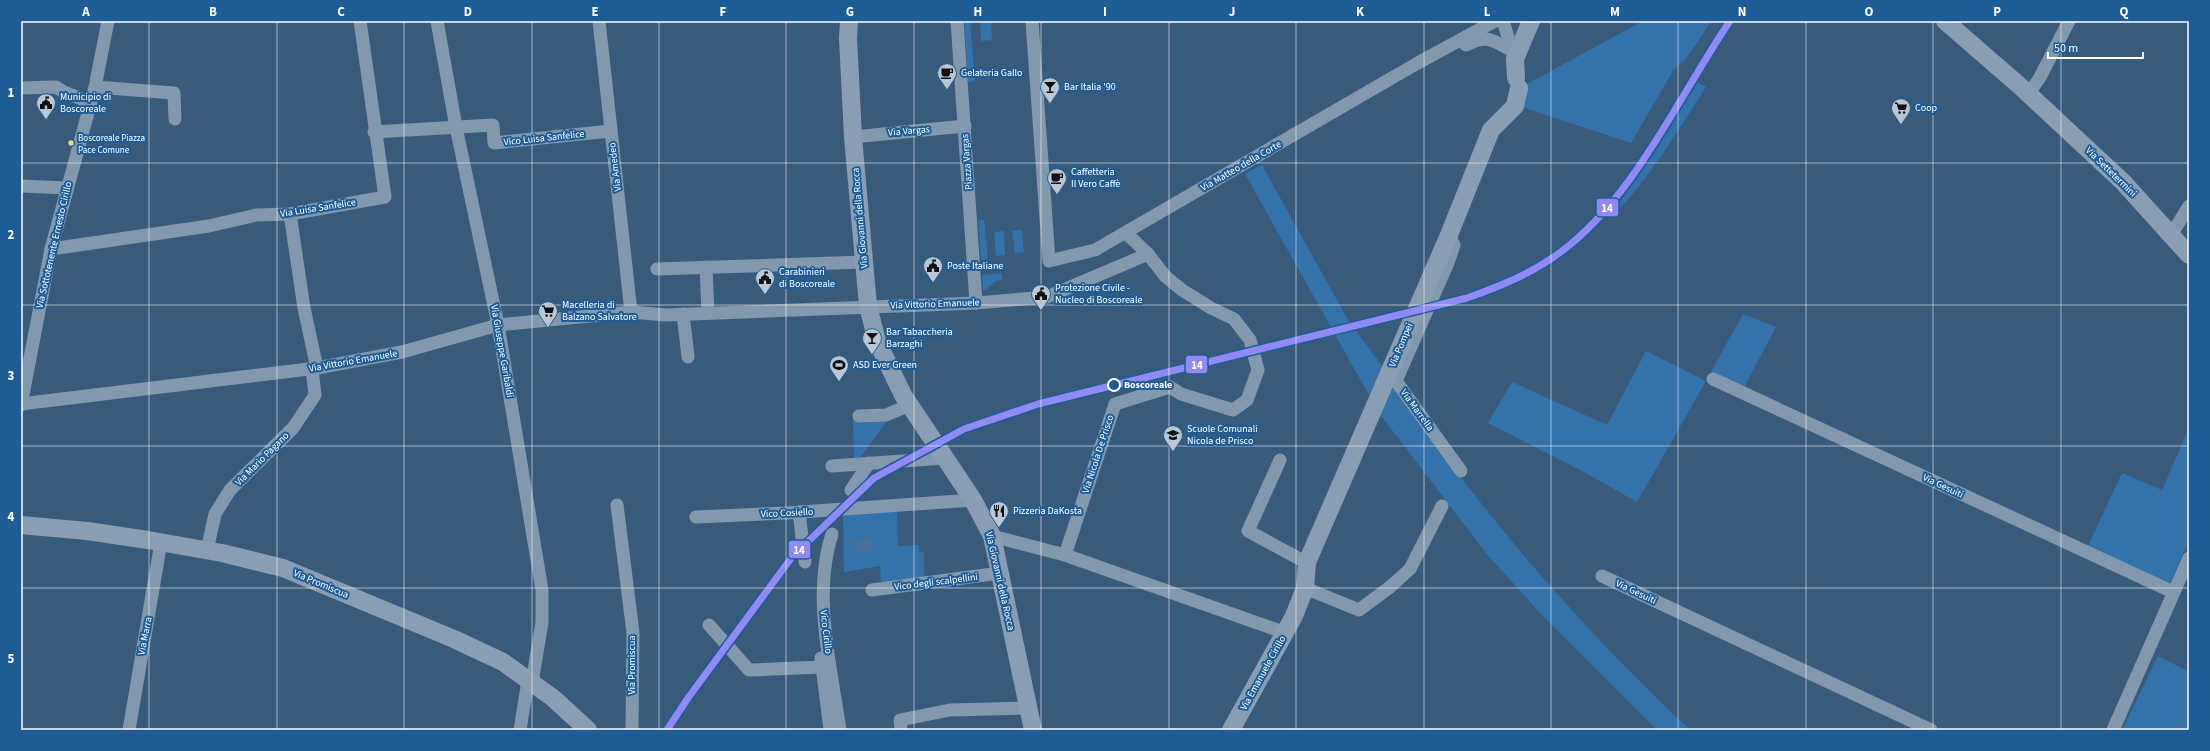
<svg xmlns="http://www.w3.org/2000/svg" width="2210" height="751" font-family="'Source Sans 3',sans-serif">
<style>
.green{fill:#3372ab}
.water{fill:#467098}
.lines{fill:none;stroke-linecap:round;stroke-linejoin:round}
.street{stroke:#8298ad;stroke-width:13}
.secondary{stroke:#899eb2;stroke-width:18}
.rail-1-casing{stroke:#1e5c96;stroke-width:10}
.rail-1{stroke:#8f8af4;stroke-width:7}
.grid{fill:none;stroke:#fff;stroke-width:1;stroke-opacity:0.55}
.bus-dot{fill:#ffd37a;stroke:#1e5c96;stroke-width:1.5}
.stop-dot{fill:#1e5c96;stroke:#fff;stroke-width:2}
.labels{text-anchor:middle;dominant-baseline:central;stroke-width:4;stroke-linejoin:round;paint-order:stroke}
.bus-label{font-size:9px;fill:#fff;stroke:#1e5c96;text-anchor:start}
.poi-label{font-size:10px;fill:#fff;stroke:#1e5c96;text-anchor:start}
.street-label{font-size:10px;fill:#fff;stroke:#1e5c96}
.stop-label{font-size:10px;font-weight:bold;fill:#fff;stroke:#1e5c96;text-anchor:start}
.line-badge{stroke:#1e5c96;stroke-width:1.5}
.badge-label{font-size:11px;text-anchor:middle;font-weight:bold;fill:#fff}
.neatline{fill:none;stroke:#fff;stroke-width:1.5}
.grid-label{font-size:13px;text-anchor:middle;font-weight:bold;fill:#fff}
</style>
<rect width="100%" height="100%" fill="#395b7b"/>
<g class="green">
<polygon points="964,21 970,21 975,81 968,82"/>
<polygon points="980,21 991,21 992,40 981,41"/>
<polygon points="1643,21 1712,21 1685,60 1674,69 1631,143 1522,107 1525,85"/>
<path d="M1697,82L1706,87C1678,131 1651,175 1615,214L1613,212L1657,149Z"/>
<polygon points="1262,165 1348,320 1383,367 1369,395 1245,174"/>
<polygon points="978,220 984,220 988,259 981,260"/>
<polygon points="1022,230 1024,252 1015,253 1012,231"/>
<polygon points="1004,231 1005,255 996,256 994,232"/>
<polygon points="1002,273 1002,280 996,281 988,287 988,290 983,290 982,275"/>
<polygon points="1743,314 1776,327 1744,387 1711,372"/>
<polygon points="1646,351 1706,381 1637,502 1584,472 1488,423 1512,382 1607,425"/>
<path d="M1392,386C1425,430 1458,475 1493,518C1553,593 1620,664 1690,730H1657L1540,613L1486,553L1379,413Z"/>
<polygon points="890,417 860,458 854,458 853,419"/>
<polygon points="2189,428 2189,541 2169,585 2087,548 2122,473 2162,490"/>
<polygon points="897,508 898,546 919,545 919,552 924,552 924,579 881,582 880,566 844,572 843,511"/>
<polygon points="2158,656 2189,672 2189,730 2122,730"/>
</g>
<polygon class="water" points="873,539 873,550 854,551 853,540"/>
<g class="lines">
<g class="street">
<polyline points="437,21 456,127 498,325 542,590 542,622 532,683"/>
<polyline points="599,21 631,312"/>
<polyline points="957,21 976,303"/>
<polyline points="1032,21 1049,261 1095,250 1416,64 1495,21"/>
<polyline points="1503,21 1513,53"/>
<path d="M1466,45C1487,34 1492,40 1511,50"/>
<polyline points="95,87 174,93 175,119"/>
<polyline points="21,88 56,87 64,92 89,102"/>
<polyline points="2028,94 2039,79 2069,21"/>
<polyline points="374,132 493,125 494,143 611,131"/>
<polyline points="853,137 965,126"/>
<polyline points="21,186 67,188"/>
<polyline points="290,214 304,308 317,368"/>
<polyline points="1449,235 1454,245 1448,263 1396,381 1461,471"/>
<polyline points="2171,235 2189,206"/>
<polyline points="51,249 209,226 256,215 290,214 385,197 360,21"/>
<polyline points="706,267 708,313"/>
<polyline points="657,269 864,262"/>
<polyline points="683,314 688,357"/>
<polyline points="1713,379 2173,592"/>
<polyline points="21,404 317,368 402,352 498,325 631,312 666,315 976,303 1047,297 1148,254"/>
<polyline points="21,405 51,249 95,87 108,21"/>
<polyline points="859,416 886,415 910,405"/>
<polyline points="1280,460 1248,531 1307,563"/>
<polyline points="832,466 945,458"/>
<polyline points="851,490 869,463"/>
<polyline points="617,505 633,633 632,730"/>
<polyline points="799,512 805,562"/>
<polyline points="696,517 787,513 973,500"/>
<path d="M832,534C812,597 831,666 840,730"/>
<polyline points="992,536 1065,555 1286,633"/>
<polyline points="207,550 215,514 230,490 293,428 315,395 312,369"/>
<polyline points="1065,555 1115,404 1170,387 1181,394 1233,410 1247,400 1258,370 1250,340 1234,319 1211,308 1182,290 1165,276 1148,254 1126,233"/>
<polyline points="1602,576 1931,730"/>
<polyline points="1305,588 1359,610 1390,587 1410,569 1442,506"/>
<polyline points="872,590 1000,573"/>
<polyline points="709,625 749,670 822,667"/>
<polyline points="821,658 830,730"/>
<polyline points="129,730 161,542"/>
<polyline points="520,730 528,680"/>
<polyline points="901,730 900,720 950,710 1029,708"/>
<polyline points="2113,730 2189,558"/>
</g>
<g class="secondary">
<polyline points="849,21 848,38 853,137 868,306 877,341 903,395 973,500 992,536 1033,730"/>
<polyline points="1945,21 2021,87 2123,182 2189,255"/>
<polyline points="1516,78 1515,59 1531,21"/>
<polyline points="21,525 87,531 148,540 222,553 283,568 454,639 503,662 553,698 588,730"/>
<polyline points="1231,730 1294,616 1305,588 1307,563 1311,553 1449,235 1491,130 1515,106 1519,88"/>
</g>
<g class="rail-1-casing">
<path id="rail-1" d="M667,730L688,698L792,557L874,478L964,429L1038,404L1467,298C1501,286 1533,273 1562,251C1635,196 1679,96 1730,21"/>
</g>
<use href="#rail-1" class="rail-1"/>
</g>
<path class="grid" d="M149,21V730M277,21V730M404,21V730M532,21V730M659,21V730M786,21V730M914,21V730M1041,21V730M1169,21V730M1296,21V730M1424,21V730M1551,21V730M1678,21V730M1806,21V730M1933,21V730M2061,21V730M21,163H2189M21,305H2189M21,446H2189M21,588H2189"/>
<defs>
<g id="cafe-pin" transform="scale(1)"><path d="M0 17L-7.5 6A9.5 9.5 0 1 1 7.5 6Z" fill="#bac6d1" stroke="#1e5c96"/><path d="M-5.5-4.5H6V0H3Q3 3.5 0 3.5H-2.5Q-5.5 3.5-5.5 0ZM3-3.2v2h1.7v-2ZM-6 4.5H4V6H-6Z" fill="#111"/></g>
<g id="bar-pin" transform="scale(1)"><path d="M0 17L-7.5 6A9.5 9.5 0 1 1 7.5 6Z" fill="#bac6d1" stroke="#1e5c96"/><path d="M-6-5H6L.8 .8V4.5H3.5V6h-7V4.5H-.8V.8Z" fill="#111"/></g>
<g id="civic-pin" transform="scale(1)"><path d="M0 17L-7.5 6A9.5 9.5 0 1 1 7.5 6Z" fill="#bac6d1" stroke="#1e5c96"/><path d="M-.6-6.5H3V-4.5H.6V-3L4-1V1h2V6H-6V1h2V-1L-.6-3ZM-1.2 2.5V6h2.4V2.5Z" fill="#111"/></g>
<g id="supermarket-pin" transform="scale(1)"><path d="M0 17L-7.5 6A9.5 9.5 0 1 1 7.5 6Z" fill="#bac6d1" stroke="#1e5c96"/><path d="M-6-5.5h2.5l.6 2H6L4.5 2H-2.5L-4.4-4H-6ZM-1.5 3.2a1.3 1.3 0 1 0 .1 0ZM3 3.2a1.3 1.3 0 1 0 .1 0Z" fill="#111"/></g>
<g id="stadium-pin" transform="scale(1)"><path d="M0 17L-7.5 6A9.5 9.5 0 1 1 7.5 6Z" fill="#bac6d1" stroke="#1e5c96"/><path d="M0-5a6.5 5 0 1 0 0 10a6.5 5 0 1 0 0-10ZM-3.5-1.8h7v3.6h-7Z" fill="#111"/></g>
<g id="school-pin" transform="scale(1)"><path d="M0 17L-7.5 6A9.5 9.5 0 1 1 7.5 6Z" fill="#bac6d1" stroke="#1e5c96"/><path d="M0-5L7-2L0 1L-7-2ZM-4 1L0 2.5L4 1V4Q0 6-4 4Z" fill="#111"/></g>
<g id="restaurant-pin" transform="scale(1)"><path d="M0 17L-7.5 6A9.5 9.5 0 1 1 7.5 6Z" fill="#bac6d1" stroke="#1e5c96"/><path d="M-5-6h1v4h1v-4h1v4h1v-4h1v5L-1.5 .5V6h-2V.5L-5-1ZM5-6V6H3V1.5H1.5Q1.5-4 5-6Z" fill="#111"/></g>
</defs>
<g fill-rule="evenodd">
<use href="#cafe-pin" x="947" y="73"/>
<use href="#bar-pin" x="1050" y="87"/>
<use href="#civic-pin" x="46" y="103"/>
<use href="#supermarket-pin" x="1901" y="108"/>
<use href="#cafe-pin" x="1057" y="178"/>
<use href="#civic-pin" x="933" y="266"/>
<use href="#civic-pin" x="765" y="278"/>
<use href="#civic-pin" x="1041" y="294"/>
<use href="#supermarket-pin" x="548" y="311"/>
<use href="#bar-pin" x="872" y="338"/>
<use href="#stadium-pin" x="839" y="365"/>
<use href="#school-pin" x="1173" y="435"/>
<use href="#restaurant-pin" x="999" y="511"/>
</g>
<circle class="bus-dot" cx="71" cy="143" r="3.5"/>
<circle class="stop-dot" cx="1114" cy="385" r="6"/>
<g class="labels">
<g class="bus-label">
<text x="78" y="138">Boscoreale Piazza<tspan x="78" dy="12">Pace Comune</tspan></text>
</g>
<g class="poi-label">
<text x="961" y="73">Gelateria Gallo</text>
<text x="1064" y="87">Bar Italia '90</text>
<text x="60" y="97">Municipio di<tspan x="60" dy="12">Boscoreale</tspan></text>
<text x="1915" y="108">Coop</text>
<text x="1071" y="172">Caffetteria<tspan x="1071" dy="12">Il Vero Caffè</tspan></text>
<text x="947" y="266">Poste Italiane</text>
<text x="779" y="272">Carabinieri<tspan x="779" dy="12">di Boscoreale</tspan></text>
<text x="1055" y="288">Protezione Civile -<tspan x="1055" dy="12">Nucleo di Boscoreale</tspan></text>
<text x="562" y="305">Macelleria di<tspan x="562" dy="12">Balzano Salvatore</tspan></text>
<text x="886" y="332">Bar Tabaccheria<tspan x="886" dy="12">Barzaghi</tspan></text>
<text x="853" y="365">ASD Ever Green</text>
<text x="1187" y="429">Scuole Comunali<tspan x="1187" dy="12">Nicola de Prisco</tspan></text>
<text x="1013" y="511">Pizzeria DaKosta</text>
</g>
<g class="street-label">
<text transform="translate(909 131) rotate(-5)">Via Vargas</text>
<text transform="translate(544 138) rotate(-6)">Vico Luisa Sanfelice</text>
<text transform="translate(967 162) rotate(-94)">Piazza Vargas</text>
<text transform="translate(1241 166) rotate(-30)">Via Matteo della Corte</text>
<text transform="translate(615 167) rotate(-97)">Via Amedeo</text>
<text transform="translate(2111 172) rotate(44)">Via Settetermini</text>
<text transform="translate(318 208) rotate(-9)">Via Luisa Sanfelice</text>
<text transform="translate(860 218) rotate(-95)">Via Giovanni della Rocca</text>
<text transform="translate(54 245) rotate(-77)">Via Sottotenente Ernesto Cirillo</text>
<text transform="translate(935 304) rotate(-2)">Via Vittorio Emanuele</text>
<text transform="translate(1401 345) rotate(-67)">Via Pompei</text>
<text transform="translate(502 351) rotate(80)">Via Giuseppe Garibaldi</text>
<text transform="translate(353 361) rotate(-10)">Via Vittorio Emanuele</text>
<text transform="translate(1417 410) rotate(54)">Via Marrella</text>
<text transform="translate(1098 454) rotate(-72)">Via Nicola De Prisco</text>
<text transform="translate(262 459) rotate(-45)">Via Mario Pagano</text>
<text transform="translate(1943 486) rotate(25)">Via Gesuiti</text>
<text transform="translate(787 513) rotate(-3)">Vico Cosiello</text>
<text transform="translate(1000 581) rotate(77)">Via Giovanni della Rocca</text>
<text transform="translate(936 582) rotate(-7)">Vico degli scalpellini</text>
<text transform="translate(321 584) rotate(23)">Via Promiscua</text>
<text transform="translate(1636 592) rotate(25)">Via Gesuiti</text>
<text transform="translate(826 632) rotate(83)">Vico Cirillo</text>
<text transform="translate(145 636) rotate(-79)">Via Marra</text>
<text transform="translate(632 665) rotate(-90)">Via Promiscua</text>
<text transform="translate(1263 673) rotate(-61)">Via Emanuele Cirillo</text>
</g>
<g class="stop-label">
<text x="1124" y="385">Boscoreale</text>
</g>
</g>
<g class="line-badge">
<rect x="1596" y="198" width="23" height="19" rx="4" fill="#8f8af4"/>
<rect x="1185" y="355" width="23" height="19" rx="4" fill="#8f8af4"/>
<rect x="788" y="540" width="23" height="19" rx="4" fill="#8f8af4"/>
</g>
<g class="badge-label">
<text x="1607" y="212">14</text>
<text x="1197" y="369">14</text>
<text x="799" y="554">14</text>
</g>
<rect width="2210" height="751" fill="none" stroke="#1e5c96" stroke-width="44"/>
<path d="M2048 52v6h95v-6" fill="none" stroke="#ffffff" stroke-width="2"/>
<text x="2054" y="52" font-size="12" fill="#ffffff" stroke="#1e5c96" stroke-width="3" paint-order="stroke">50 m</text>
<rect x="22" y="22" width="2166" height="707" class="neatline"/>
<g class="grid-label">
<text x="86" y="16">A</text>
<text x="213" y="16">B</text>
<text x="341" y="16">C</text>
<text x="468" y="16">D</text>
<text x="595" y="16">E</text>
<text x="723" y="16">F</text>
<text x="850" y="16">G</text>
<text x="978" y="16">H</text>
<text x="1105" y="16">I</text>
<text x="1232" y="16">J</text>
<text x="1360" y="16">K</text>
<text x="1487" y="16">L</text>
<text x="1615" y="16">M</text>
<text x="1742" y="16">N</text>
<text x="1869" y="16">O</text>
<text x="1997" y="16">P</text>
<text x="2124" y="16">Q</text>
<text x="11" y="97">1</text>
<text x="11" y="239">2</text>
<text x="11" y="380">3</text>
<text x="11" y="521">4</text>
<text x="11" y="663">5</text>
</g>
</svg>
